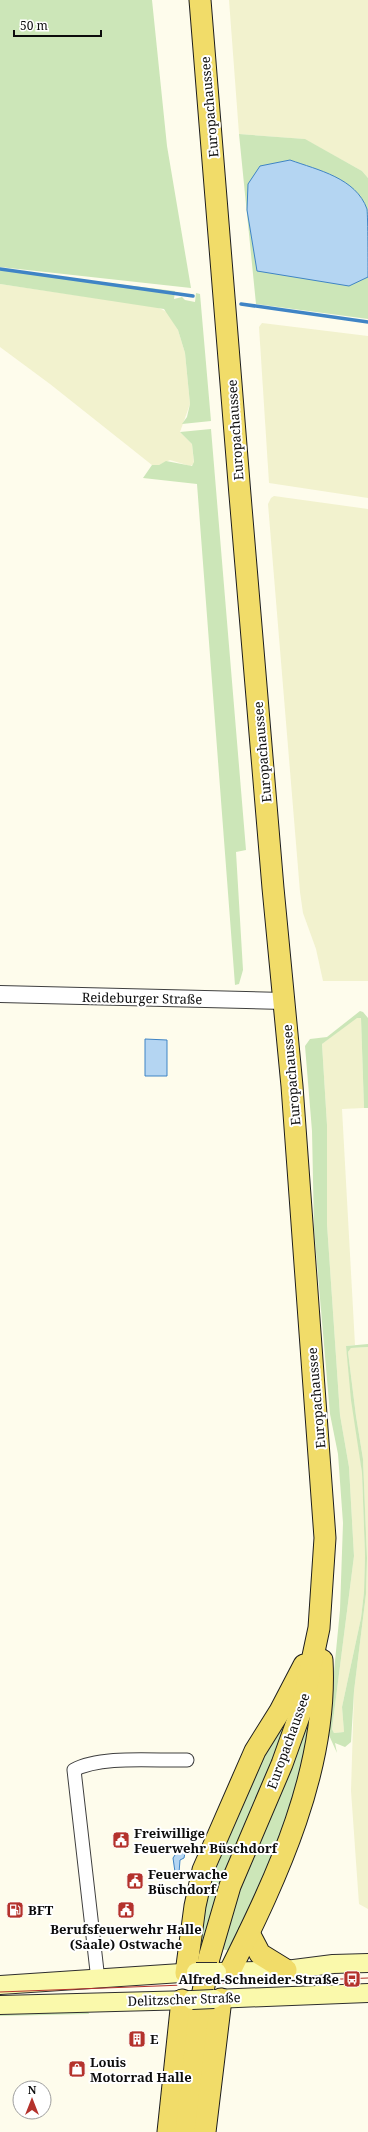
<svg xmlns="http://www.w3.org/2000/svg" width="368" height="2132" font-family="'Noto Serif',serif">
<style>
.farmland{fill:#f2f2ce}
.green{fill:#cce6b8}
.water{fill:#b4d5f2;stroke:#3f84c5}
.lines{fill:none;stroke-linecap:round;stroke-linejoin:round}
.stream{stroke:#3f84c5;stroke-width:3.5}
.minor-casing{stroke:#3f3f3f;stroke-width:15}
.tertiary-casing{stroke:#3f3f3f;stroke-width:18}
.secondary-casing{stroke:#2e2e2e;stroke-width:20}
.primary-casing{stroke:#1d1d1d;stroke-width:23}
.minor{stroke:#fff;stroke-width:13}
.tertiary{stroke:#fff;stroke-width:16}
.secondary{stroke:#faf9ab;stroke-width:18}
.primary{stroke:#f1dc69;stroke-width:21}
.tram{stroke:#b4322c;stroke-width:1}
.secondary-bridge-casing{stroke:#2e2e2e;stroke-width:20;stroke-linecap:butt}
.secondary-bridge{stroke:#faf9ab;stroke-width:18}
.labels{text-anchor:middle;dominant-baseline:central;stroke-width:4;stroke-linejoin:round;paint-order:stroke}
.street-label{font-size:13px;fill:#0c0c0c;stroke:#fff}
.poi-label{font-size:13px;font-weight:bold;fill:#0c0c0c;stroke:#fff;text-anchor:start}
</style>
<rect width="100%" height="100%" fill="#fefcec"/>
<g class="farmland">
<polygon points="229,0 368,0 368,178 362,171 304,139 239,134"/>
<polygon points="0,284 157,307 167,312 178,330 185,353 190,404 180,432 192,444 194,464 190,466 170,460 159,465 152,465 50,384 0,347"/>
<polygon points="262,323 368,336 368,498 269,483 259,327"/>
<polygon points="274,496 368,509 368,981 323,981 316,949 303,913 300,892 268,504 271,498"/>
<polygon points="357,1017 361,1018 364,1108 342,1109 355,1345 346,1346 362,1473 365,1556 364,1592 361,1618 342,1707 344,1732 334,1733 332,1729 354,1556 349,1467 340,1415 327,1224 327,1125 322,1044"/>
<polygon points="368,1347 368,1909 359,1904 351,1791 354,1691 366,1594 367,1558 363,1459 356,1416 348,1352 351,1348"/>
</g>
<g class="green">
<polygon points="0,0 152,0 167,146 191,288 0,267"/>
<polygon points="239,134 305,139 362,171 368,178 368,319 256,304"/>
<polygon points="0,270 175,291 174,299 182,297 185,300 195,302 196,293 200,294 211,421 182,424 187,417 190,404 185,353 178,330 164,309 0,284"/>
<polygon points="211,429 246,850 236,852 243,970 239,984 235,985 197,484 143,478 152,465 159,465 166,461 192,466 194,462 192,444 180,432"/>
<polygon points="360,1011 363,1012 368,1018 368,1108 364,1108 361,1018 357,1018 322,1044 327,1125 327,1224 340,1415 349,1467 354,1556 332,1729 334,1733 344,1732 342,1707 361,1618 364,1592 365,1556 362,1473 351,1400 346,1346 368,1344 368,1347 351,1348 348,1352 356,1416 363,1459 367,1558 366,1594 354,1691 351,1742 345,1747 335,1743 337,1753 328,1733 340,1610 343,1523 338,1454 330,1414 314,1229 312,1131 305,1046 310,1039 327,1037"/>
<polygon points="317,1675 297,1801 235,1952 221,1949 230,1917"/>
<polygon points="295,1709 223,1877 199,1961 203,1896 252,1768"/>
<polygon points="88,2011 89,2014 0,2016 0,2013"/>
</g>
<g class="water">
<path d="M290,160C318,170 356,178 367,209C368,219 368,264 368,277L349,286L257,271L247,210L248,184L260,166Z"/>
<polygon points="145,1039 167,1040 167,1076 145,1076"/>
<polygon points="182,1851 185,1853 184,1858 180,1860 179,1873 175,1872 173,1858 177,1852"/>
</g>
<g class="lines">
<g class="stream">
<polyline points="0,269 193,296"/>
<polyline points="241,304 368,322"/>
</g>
<g class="minor-casing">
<path id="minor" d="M98,1980L74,1770C101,1755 155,1761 187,1760"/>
</g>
<g class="tertiary-casing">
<polyline id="tertiary" points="0,994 284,1001"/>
</g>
<g class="secondary-casing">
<g id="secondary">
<polyline points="218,1972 286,1970 333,1964 368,1963"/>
<polyline points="0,1985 196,1972"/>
<polyline points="214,1999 368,1993"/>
<polyline points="0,2005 192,2000"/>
</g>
</g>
<g class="primary-casing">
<g id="primary">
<polyline points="249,1933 260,1954 286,1970"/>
<path d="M230,1971C277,1877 328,1769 322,1660"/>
<polyline points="186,1973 195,1906 203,1870 255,1751 280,1711 304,1665"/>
<polyline points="168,2132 182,2000"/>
<polyline points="186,2132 199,2014 209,1958 230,1886 282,1764 302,1708 319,1628 325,1538 292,1086 273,888 240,495 200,0"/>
<polyline points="205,2132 221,1999"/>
</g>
</g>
<use href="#minor" class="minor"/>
<use href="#tertiary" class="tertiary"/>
<use href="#secondary" class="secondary"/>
<use href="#primary" class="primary"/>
<polyline class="tram" points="0,1992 368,1978"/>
<g class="secondary-bridge-casing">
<g id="secondary-bridge">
<polyline points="196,1972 217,1972"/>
<polyline points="192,2000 214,1999"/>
</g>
</g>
<use href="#secondary-bridge" class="secondary-bridge"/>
</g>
<defs>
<g id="civic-square" transform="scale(0.9)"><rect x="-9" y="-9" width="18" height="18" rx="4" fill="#b4322c" stroke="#fff"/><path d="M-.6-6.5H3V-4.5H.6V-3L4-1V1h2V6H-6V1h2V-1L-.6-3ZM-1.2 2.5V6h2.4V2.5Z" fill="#fff"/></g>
<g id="fuel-square" transform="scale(0.9)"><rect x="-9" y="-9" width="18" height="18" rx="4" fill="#b4322c" stroke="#fff"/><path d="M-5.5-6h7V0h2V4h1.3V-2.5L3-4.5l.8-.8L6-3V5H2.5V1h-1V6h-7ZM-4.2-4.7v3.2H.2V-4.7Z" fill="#fff"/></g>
<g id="bus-square" transform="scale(0.9)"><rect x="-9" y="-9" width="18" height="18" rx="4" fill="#b4322c" stroke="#fff"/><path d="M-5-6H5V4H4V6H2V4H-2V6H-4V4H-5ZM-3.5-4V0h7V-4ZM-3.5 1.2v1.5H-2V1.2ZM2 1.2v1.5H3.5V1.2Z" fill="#fff"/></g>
<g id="building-square" transform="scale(0.9)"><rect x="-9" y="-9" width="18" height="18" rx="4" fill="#b4322c" stroke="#fff"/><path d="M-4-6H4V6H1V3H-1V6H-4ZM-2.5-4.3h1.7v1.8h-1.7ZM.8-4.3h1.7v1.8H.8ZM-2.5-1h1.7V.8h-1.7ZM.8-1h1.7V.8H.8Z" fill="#fff"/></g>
<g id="shop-square" transform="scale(0.9)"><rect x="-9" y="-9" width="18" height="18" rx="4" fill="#b4322c" stroke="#fff"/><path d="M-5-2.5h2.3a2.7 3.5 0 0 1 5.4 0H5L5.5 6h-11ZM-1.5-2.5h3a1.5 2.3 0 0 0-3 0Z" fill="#fff"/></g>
</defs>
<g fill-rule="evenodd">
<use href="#civic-square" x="121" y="1840"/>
<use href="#civic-square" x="135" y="1881"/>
<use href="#fuel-square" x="15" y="1910"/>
<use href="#civic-square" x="126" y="1910"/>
<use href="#bus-square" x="352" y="1979"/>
<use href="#building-square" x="137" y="2039"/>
<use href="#shop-square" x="77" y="2069"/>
</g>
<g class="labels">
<g class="street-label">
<text transform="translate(209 107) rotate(-95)">Europachaussee</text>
<text transform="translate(235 430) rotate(-94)">Europachaussee</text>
<text transform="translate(262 752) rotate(-95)">Europachaussee</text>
<text transform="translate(142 998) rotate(1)">Reideburger Straße</text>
<text transform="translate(291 1075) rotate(-95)">Europachaussee</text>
<text transform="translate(316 1398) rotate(-95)">Europachaussee</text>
<text transform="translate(288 1741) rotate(-70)">Europachaussee</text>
<text transform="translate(184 1999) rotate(-2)">Delitzscher Straße</text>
</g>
<g class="poi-label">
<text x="134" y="1833">Freiwillige<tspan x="134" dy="15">Feuerwehr Büschdorf</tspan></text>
<text x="148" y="1874">Feuerwache<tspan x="148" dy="15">Büschdorf</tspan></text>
<text x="28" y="1910">BFT</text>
<text x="126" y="1929" text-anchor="middle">Berufsfeuerwehr Halle<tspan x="126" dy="15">(Saale) Ostwache</tspan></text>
<text x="339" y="1979" text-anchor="end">Alfred-Schneider-Straße</text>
<text x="150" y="2039">E</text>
<text x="90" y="2062">Louis<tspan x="90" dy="15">Motorrad Halle</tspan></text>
</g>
</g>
<g transform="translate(32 2100)"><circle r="19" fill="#ffffff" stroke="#9e9e9e"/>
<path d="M0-3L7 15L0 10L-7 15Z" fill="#b4322c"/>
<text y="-6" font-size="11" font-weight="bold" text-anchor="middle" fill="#0c0c0c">N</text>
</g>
<path d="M14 30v6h87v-6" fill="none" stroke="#0c0c0c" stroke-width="2"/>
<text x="20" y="30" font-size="12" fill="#0c0c0c" stroke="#ffffff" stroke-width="3" paint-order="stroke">50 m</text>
</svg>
